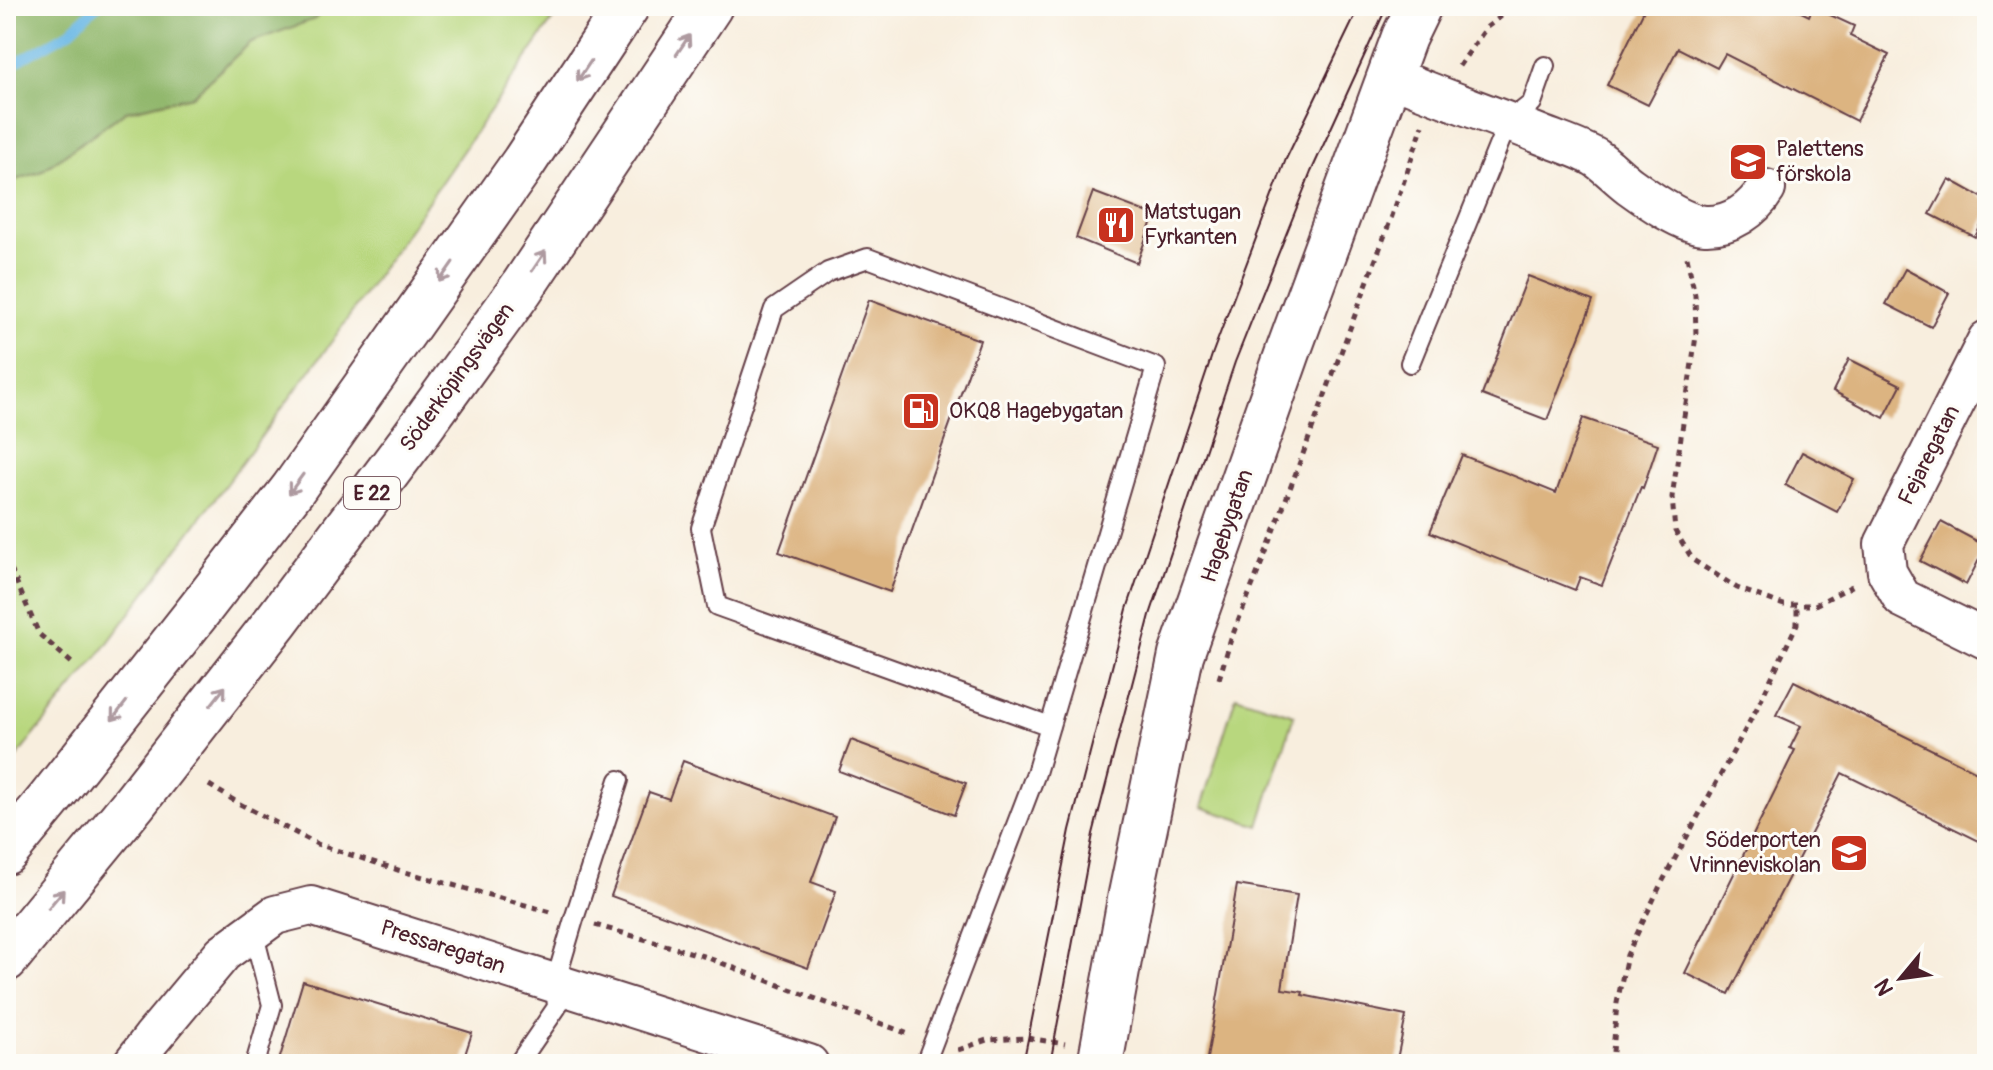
<svg xmlns="http://www.w3.org/2000/svg" width="1993" height="1070" font-family="Pangolin,sans-serif">
<style>
.green{fill:#b8d77e;stroke:#817b54;stroke-width:2}
.forest{fill:#92b86d;stroke:#6e6c4c;stroke-width:2}
.lines{fill:none;stroke-linecap:round;stroke-linejoin:round}
.stream{stroke:#6bb8e5;stroke-width:10}
.building{fill:#dcb481}
.lane-casing{stroke:#643e46;stroke-width:22}
.street-casing{stroke:#643e46;stroke-width:42}
.secondary-casing{stroke:#643e46;stroke-width:48}
.highway-casing{stroke:#643e46;stroke-width:48}
.path{stroke:#643e46;stroke-width:5;stroke-dasharray:6 6;stroke-linecap:butt}
.lane{stroke:#fff;stroke-width:18}
.street{stroke:#fff;stroke-width:38}
.secondary{stroke:#fff;stroke-width:44}
.highway{stroke:#fff;stroke-width:44}
.tram{stroke:#4a1f2b;stroke-width:2}
.oneway{stroke:#ae9aa0}
.labels{text-anchor:middle;dominant-baseline:central;stroke-width:6;stroke-linejoin:round;paint-order:stroke}
.shield{fill:#fdfcf7;stroke:#806168;stroke-width:2}
.shield-label{font-size:20px;font-weight:bold;fill:#4a1f2b}
.poi-label{font-size:22px;fill:#4a1f2b;stroke:#fdfcf7;text-anchor:start}
.street-label{font-size:22px;fill:#4a1f2b;stroke:#fdfcf7}
</style>
<rect width="100%" height="100%" fill="#fdfcf7"/>
<filter id="ink" filterUnits="userSpaceOnUse"><feTurbulence type="fractalNoise" baseFrequency=".0125" numOctaves="2"/><feDisplacementMap in="SourceGraphic" scale="16" xChannelSelector="R" yChannelSelector="G"/><feConvolveMatrix kernelMatrix="1 2 1 2 8 2 1 2 1" color-interpolation-filters="sRGB"/></filter>
<filter id="wash" filterUnits="userSpaceOnUse"><feTurbulence type="fractalNoise" baseFrequency=".006" numOctaves="4" result="noise"/><feDisplacementMap in="SourceGraphic" scale="32" xChannelSelector="R" yChannelSelector="G"/><feGaussianBlur stdDeviation="1.8" result="paint"/><feColorMatrix in="noise" values="0 0 0 0 0 0 0 0 0 0 0 0 0 0 0 0 0 1.4 0 .05"/><feComposite in="paint" operator="in"/></filter>
<g filter="url(#wash)">
<rect width="100%" height="100%" fill="#f8eede"/>
<g class="green">
<polygon points="325,6 562,6 335,337 99,655 6,770 6,183 40,172 126,111 192,96 251,42 314,19"/>
<polygon points="1236,696 1294,715 1259,826 1201,807"/>
</g>
<polygon class="forest" points="6,6 327,6 315,19 251,42 192,96 126,111 40,172 6,183"/>
<g class="lines">
<polyline class="stream" points="6,68 68,33 97,6"/>
</g>
<g id="blocks">
<g class="building">
<polygon points="1646,6 1789,6 1809,16 1813,7 1854,26 1850,36 1889,55 1856,121 1725,54 1717,68 1678,48 1648,105 1607,85"/>
<polygon points="1949,179 1987,200 1987,214 1975,237 1930,214"/>
<polygon points="1093,192 1154,215 1137,263 1076,238"/>
<polygon points="1905,269 1949,293 1931,327 1886,304"/>
<polygon points="1528,276 1593,301 1547,420 1482,395"/>
<polygon points="869,300 980,340 890,592 779,552"/>
<polygon points="1849,359 1901,385 1884,418 1833,391"/>
<polygon points="1583,418 1658,444 1643,488 1641,487 1602,585 1580,577 1575,590 1430,532 1462,455 1556,493"/>
<polygon points="1802,452 1854,479 1837,512 1785,485"/>
<polygon points="1941,522 1986,546 1966,585 1920,561"/>
<polygon points="1794,681 1987,777 1987,845 1842,773 1729,994 1685,973 1795,750 1790,748 1801,726 1776,715"/>
<polygon points="851,740 966,783 954,815 839,771"/>
<polygon points="683,761 835,817 811,882 836,891 808,968 611,896 649,792 669,799"/>
<polygon points="1237,885 1297,895 1282,989 1303,992 1302,995 1406,1016 1396,1064 1206,1064"/>
<polygon points="303,981 472,1033 462,1064 278,1064"/>
</g>
</g>
</g>
<g filter="url(#ink)">
<use href="#blocks" fill-opacity="0" stroke="#643e46" stroke-width="2"/>
<g class="lines">
<g class="lane-casing">
<g id="lane">
<polyline points="1410,363 1508,122 1532,103 1545,66"/>
<polyline points="253,931 272,1005 255,1064"/>
<polyline points="518,1064 557,1007 555,983 574,919 619,780"/>
<polyline points="925,1064 1036,773 1156,367 868,258 828,272 774,309 701,528 717,606 1050,726"/>
</g>
</g>
<g class="street-casing">
<g id="street">
<path d="M1390,76C1439,97 1490,114 1539,134C1558,142 1579,148 1596,158C1608,166 1618,177 1630,186C1648,199 1683,224 1705,225C1731,226 1753,210 1766,189"/>
<polyline points="1987,340 1884,544 1887,572 1902,598 1987,640"/>
<polyline points="132,1064 152,1038 223,953 275,915 311,906 809,1064"/>
</g>
</g>
<g class="secondary-casing">
<polyline id="secondary" points="1100,1064 1131,894 1181,655 1288,352 1404,37 1419,6"/>
</g>
<g class="highway-casing">
<g id="highway">
<polyline points="6,852 49,800 200,609 293,489 524,162 627,6"/>
<polyline points="6,959 135,802 277,620 411,441 521,289 710,6"/>
</g>
</g>
<g class="path">
<polyline points="6,14 19,6"/>
<polyline points="1459,66 1487,27 1515,6"/>
<polyline points="1687,257 1695,295 1696,336 1672,497 1675,531 1693,560 1737,588 1784,605 1815,605 1856,584"/>
<polyline points="6,558 39,634 73,664"/>
<polyline points="1219,679 1231,639 1270,542 1392,216 1423,125"/>
<polyline points="209,785 240,804 317,844 398,870 551,912"/>
<polyline points="595,925 703,956 911,1035"/>
<polyline points="958,1050 987,1040 1027,1038 1065,1044"/>
<polyline points="1612,1064 1617,1003 1627,955 1660,886 1757,708 1797,624 1797,605"/>
</g>
<use href="#lane" class="lane"/>
<use href="#street" class="street"/>
<use href="#secondary" class="secondary"/>
<use href="#highway" class="highway"/>
<g class="tram">
<polyline points="1023,1064 1070,830 1127,609 1213,352 1286,159 1360,6"/>
<polyline points="1050,1064 1093,834 1150,615 1235,362 1311,172 1387,6"/>
</g>
</g>
<defs><path id="oneway-shaft" d="M-6 0H5M1.5-3L5.5 0L1.5 3" fill="none" stroke-width="1.6" stroke-linecap="round" stroke-linejoin="round" transform="scale(2)"/></defs>
<g class="oneway">
<use href="#oneway-shaft" transform="translate(683 45) rotate(-56)"/>
<use href="#oneway-shaft" transform="translate(584 71) rotate(124)"/>
<use href="#oneway-shaft" transform="translate(539 261) rotate(-56)"/>
<use href="#oneway-shaft" transform="translate(446 272) rotate(125)"/>
<use href="#oneway-shaft" transform="translate(296 484) rotate(126)"/>
<use href="#oneway-shaft" transform="translate(218 696) rotate(-52)"/>
<use href="#oneway-shaft" transform="translate(119 711) rotate(128)"/>
<use href="#oneway-shaft" transform="translate(56 899) rotate(-50)"/>
</g>
</g>
<defs>
<g id="school-square" transform="scale(2)"><rect x="-9" y="-9" width="18" height="18" rx="4" fill="#c8321e" stroke="#fdfcf7"/><path d="M0-5L7-2L0 1L-7-2ZM-4 1L0 2.5L4 1V4Q0 6-4 4Z" fill="#fff"/></g>
<g id="restaurant-square" transform="scale(2)"><rect x="-9" y="-9" width="18" height="18" rx="4" fill="#c8321e" stroke="#fdfcf7"/><path d="M-5-6h1v4h1v-4h1v4h1v-4h1v5L-1.5 .5V6h-2V.5L-5-1ZM5-6V6H3V1.5H1.5Q1.5-4 5-6Z" fill="#fff"/></g>
<g id="fuel-square" transform="scale(2)"><rect x="-9" y="-9" width="18" height="18" rx="4" fill="#c8321e" stroke="#fdfcf7"/><path d="M-5.5-6h7V0h2V4h1.3V-2.5L3-4.5l.8-.8L6-3V5H2.5V1h-1V6h-7ZM-4.2-4.7v3.2H.2V-4.7Z" fill="#fff"/></g>
</defs>
<g fill-rule="evenodd">
<use href="#school-square" x="1748" y="162"/>
<use href="#restaurant-square" x="1116" y="225"/>
<use href="#fuel-square" x="921" y="411"/>
<use href="#school-square" x="1849" y="853"/>
</g>
<g class="labels">
<rect class="shield" x="344" y="477" width="56" height="32" rx="6"/>
<g class="shield-label">
<text x="372" y="493">E 22</text>
</g>
<g class="poi-label">
<text x="1776" y="149">Palettens<tspan x="1776" dy="25">förskola</tspan></text>
<text x="1144" y="212">Matstugan<tspan x="1144" dy="25">Fyrkanten</tspan></text>
<text x="949" y="411">OKQ8 Hagebygatan</text>
<text x="1821" y="840" text-anchor="end">Söderporten<tspan x="1821" dy="25">Vrinneviskolan</tspan></text>
</g>
<g class="street-label">
<text transform="translate(457 377) rotate(-54)">Söderköpingsvägen</text>
<text transform="translate(1929 455) rotate(-63)">Fejaregatan</text>
<text transform="translate(1227 526) rotate(-71)">Hagebygatan</text>
<text transform="translate(443 947) rotate(18)">Pressaregatan</text>
</g>
</g>
<rect width="1993" height="1070" fill="none" stroke="#fdfcf7" stroke-width="32"/>
<g transform="translate(1901 978) rotate(241)" stroke="#fdfcf7" stroke-width="6" paint-order="stroke">
<path d="M0-6L14 30L0 20L-14 30Z" fill="#4a1f2b"/>
<text y="-12" font-size="22" font-weight="bold" text-anchor="middle" fill="#4a1f2b">N</text>
</g>
</svg>
